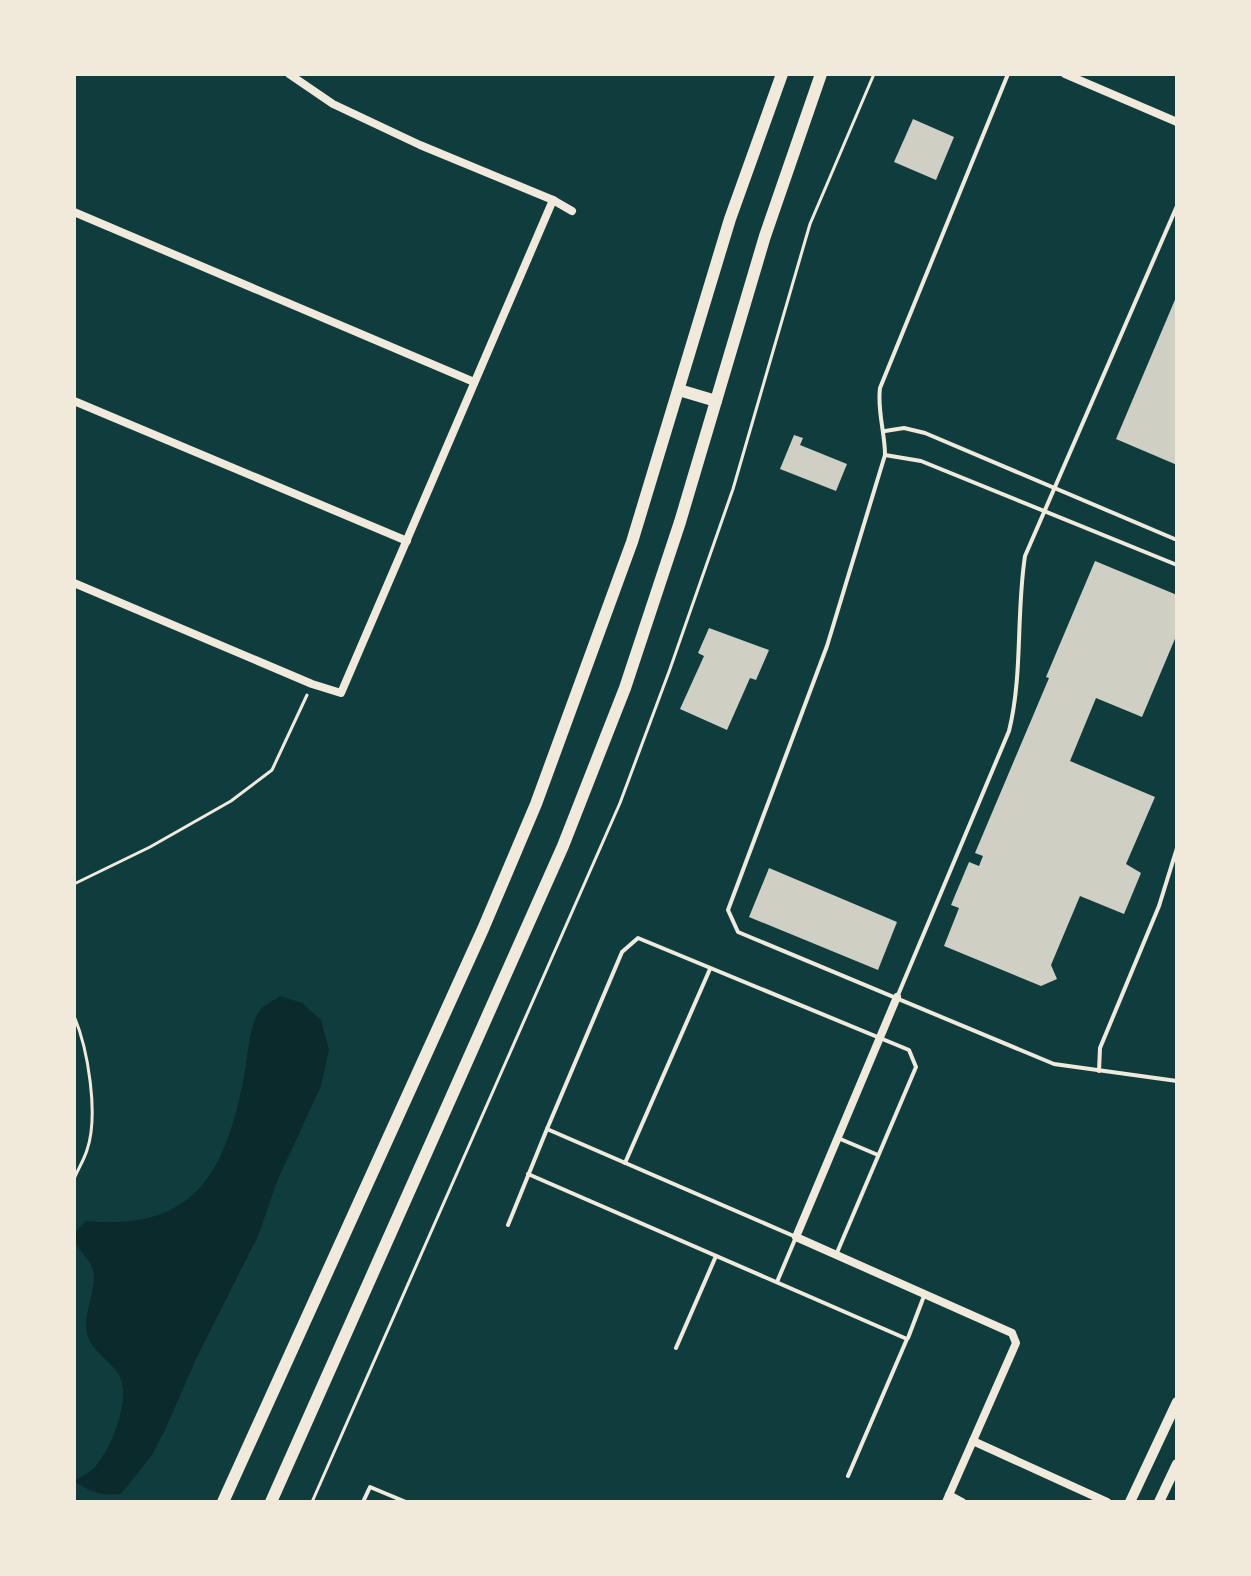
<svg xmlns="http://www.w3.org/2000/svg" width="1251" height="1576" font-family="Helvetica,sans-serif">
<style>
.water{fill:#0a2a2b}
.building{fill:#cfcfc3}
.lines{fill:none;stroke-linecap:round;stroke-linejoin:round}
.path{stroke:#f1e9da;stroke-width:3}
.service{stroke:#f1e9da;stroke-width:4}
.minor{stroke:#f1e9da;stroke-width:8}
.tertiary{stroke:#f1e9da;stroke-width:10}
.trunk{stroke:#f1e9da;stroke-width:12}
</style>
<rect width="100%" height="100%" fill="#0f3d3e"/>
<path class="water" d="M280,996L302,1003L321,1020L329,1050L321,1086L278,1179L258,1236L197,1357L164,1432L152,1455L121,1494C100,1496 91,1492 74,1481C81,1477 89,1473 95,1467C111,1449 132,1399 119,1375C111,1361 94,1353 88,1337C80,1316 98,1292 93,1270C89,1255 74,1250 74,1233L86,1221C192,1231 224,1176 243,1082C247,1064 249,1023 260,1010C264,1005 275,1000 280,996Z"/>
<g class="building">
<polygon points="913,119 954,137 936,180 894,162"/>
<polygon points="1177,295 1177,465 1116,439"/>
<polygon points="794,435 803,438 800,445 847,464 836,491 780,469"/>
<polygon points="1095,561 1177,595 1177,634 1142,717 1096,698 1070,761 1155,797 1126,864 1141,873 1124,914 1080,896 1051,965 1057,979 1041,986 944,946 959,908 951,905 969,862 979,866 983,856 975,853 1049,678 1046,677"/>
<polygon points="709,628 769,650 756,680 750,678 727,730 680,709 704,656 698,653"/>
<polygon points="769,868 897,922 878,970 749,917"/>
</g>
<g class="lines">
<g class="path">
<polyline points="74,884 150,847 231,801 272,770 307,695"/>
<path d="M74,1016C88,1049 99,1115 87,1150C84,1160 78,1169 74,1179"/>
<polyline points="312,1502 620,803 670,669 733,489 810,224 874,74"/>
</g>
<g class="service">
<path d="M1008,74L880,388C877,411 885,432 885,455L827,646L728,910L738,932L1054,1064L1177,1081"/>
<polyline points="885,431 904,428 925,433 1177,540"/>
<polyline points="885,455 921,461 1177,565"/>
<path d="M898,995L1009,731C1023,674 1016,614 1025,556L1177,206"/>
<polyline points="1099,1071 1100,1048 1159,906 1177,848"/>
<polyline points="838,1138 878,1155"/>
<polyline points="625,1163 710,969"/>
<polyline points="528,1174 907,1339 848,1476"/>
<polyline points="508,1225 547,1129"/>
<polyline points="777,1282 796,1237 547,1129 622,952 638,938 909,1050 916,1067 836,1255"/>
<polyline points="908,1338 924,1296"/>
<polyline points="676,1348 716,1256"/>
<polyline points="363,1502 370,1487 406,1502"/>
</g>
<g class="minor">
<polyline points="289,74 333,104 420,145 553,200 572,211"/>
<polyline points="1065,74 1177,122"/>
<polyline points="74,212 474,382"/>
<polyline points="74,401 407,541"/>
<polyline points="74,583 312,684 341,693 553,200"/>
<polyline points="897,997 796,1237 1012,1333 1016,1343 946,1502"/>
<polyline points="973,1441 1107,1502"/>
<polyline points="949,1495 962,1502"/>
</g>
<g class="tertiary">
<polyline points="1130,1502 1177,1402"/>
<polyline points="1159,1502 1177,1464"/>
</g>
<g class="trunk">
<polyline points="679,390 716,401"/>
<polyline points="223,1502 483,929 536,804 632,542 730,219 782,74"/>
<polyline points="271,1502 563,846 625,688 680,522 765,236 821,74"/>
</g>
</g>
<rect width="1251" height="1576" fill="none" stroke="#f1e9da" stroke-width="152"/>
</svg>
